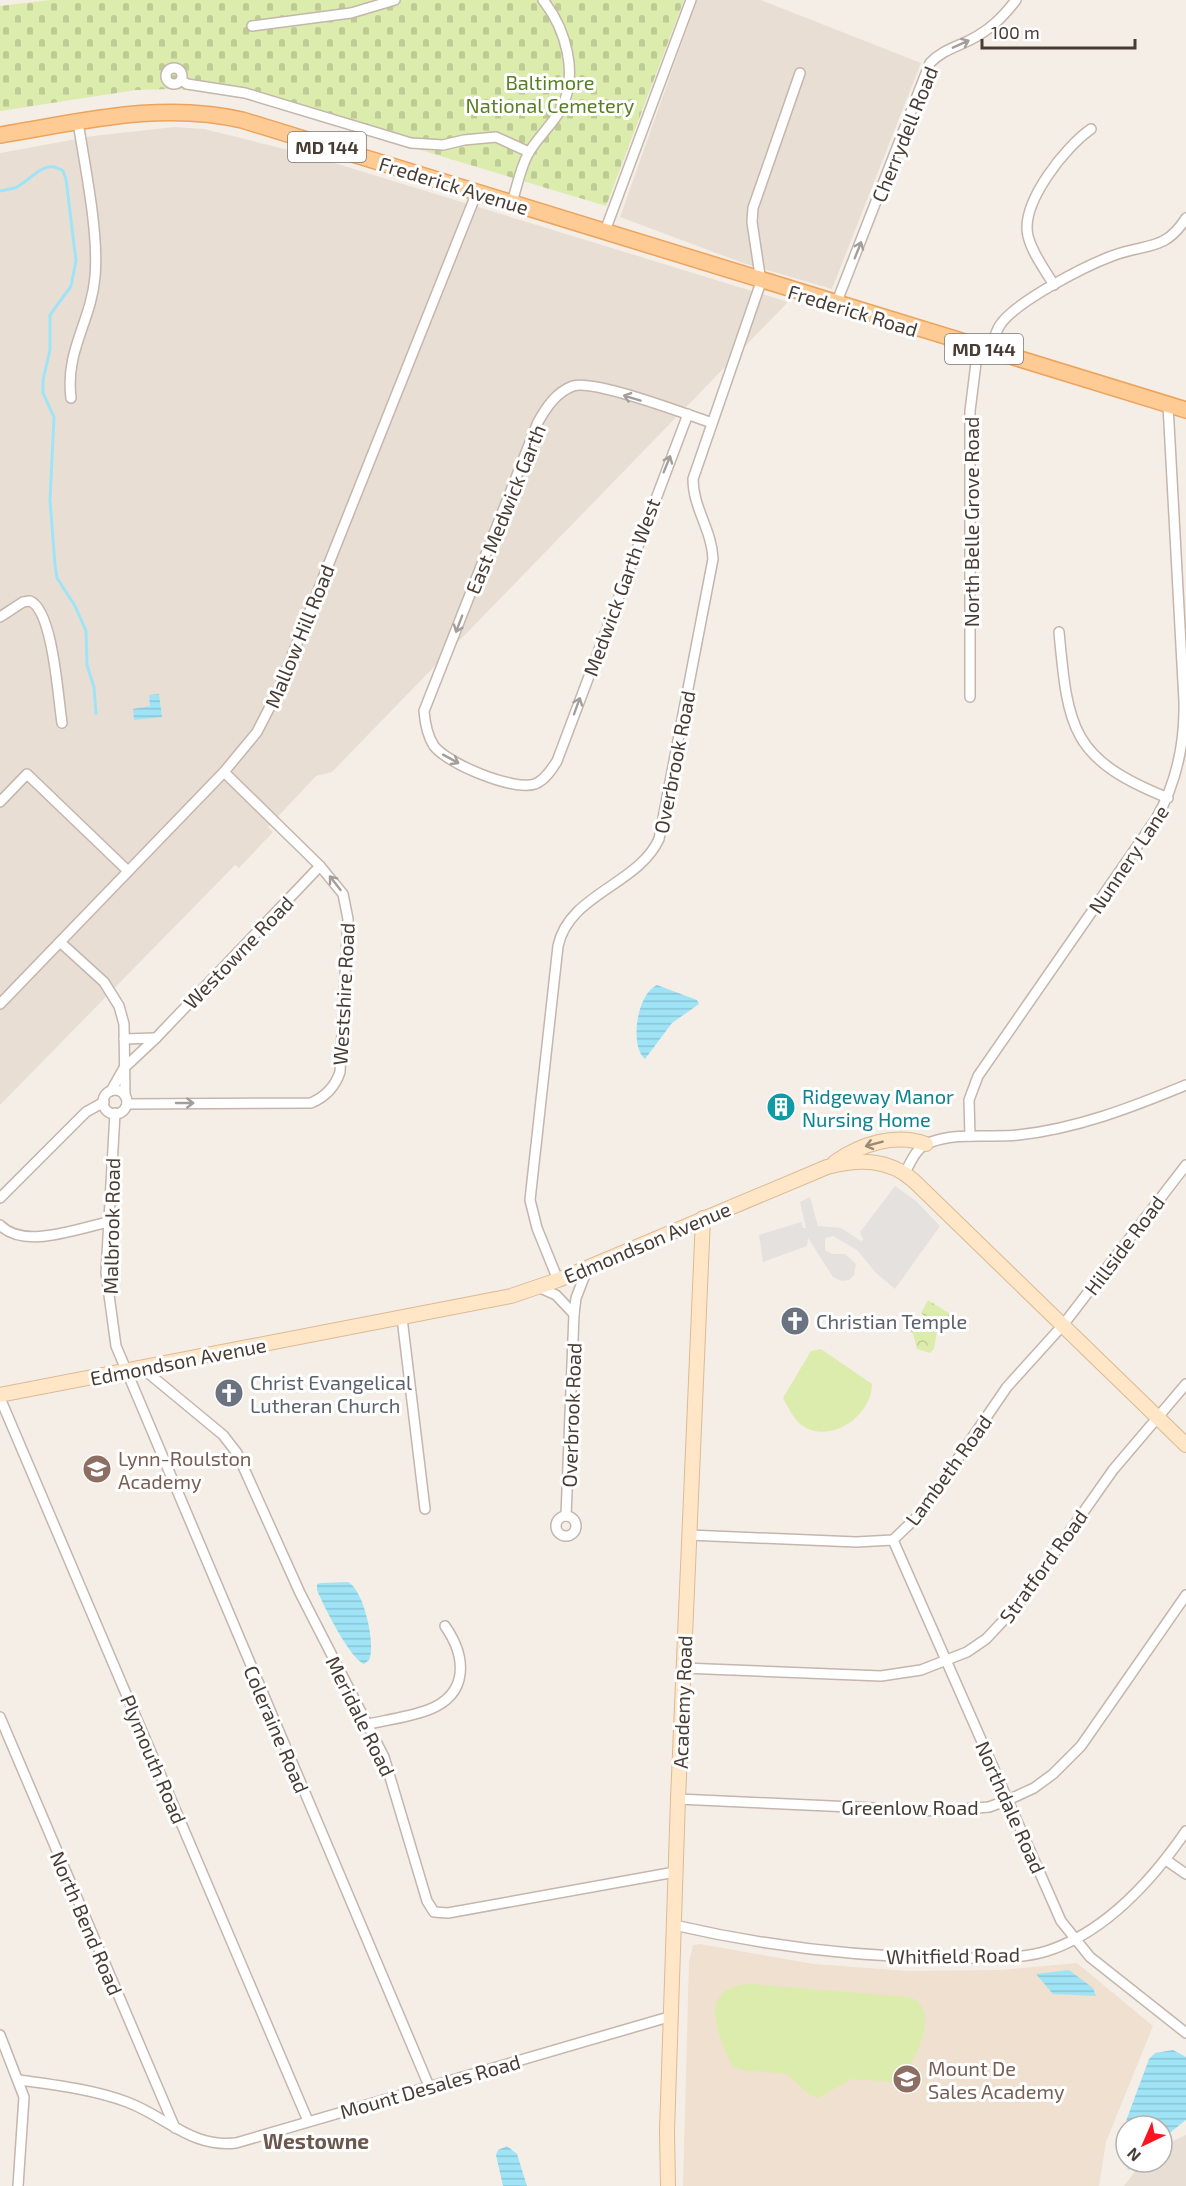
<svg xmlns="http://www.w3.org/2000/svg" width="1186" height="2186" font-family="'Exo 2',sans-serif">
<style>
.residential{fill:#e9ded4}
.education{fill:#efe0d0}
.grass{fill:#dcecad}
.cemetery{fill:url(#cemetery-stones)}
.park{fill:url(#park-crowns)}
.parking{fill:#e5e1df}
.water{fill:url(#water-rules)}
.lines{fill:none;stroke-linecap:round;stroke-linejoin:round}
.stream{stroke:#9fe4f6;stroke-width:3}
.minor-casing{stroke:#c4b6ac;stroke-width:12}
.secondary-casing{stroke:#dbba95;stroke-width:16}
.primary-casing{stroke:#eca45d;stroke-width:18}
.minor{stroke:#fff;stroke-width:9}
.secondary{stroke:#ffe6c6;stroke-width:14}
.primary{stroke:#ffcb95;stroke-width:15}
.oneway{stroke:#a49e9a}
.oneway2{stroke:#9a8976}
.labels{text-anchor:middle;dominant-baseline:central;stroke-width:6;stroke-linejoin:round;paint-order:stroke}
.shield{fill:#fff;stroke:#7f7772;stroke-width:1.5}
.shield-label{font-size:18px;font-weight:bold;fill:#483d35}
.park-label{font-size:20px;fill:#597f24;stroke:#fff}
.street-label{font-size:20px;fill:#483d35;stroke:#fff}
.culture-label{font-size:20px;fill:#0d838f;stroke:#fff;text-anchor:start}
.worship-label{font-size:20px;fill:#5b616d;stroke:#fff;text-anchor:start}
.education-label{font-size:20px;fill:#785e54;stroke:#fff;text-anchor:start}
.neighbourhood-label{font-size:21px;font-weight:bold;fill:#6c584c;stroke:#fff}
</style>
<defs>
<pattern id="cemetery-stones" width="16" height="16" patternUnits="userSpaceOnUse" patternTransform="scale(1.5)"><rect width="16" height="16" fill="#dcecad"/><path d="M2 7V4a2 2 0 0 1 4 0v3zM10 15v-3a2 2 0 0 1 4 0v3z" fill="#becb95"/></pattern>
<pattern id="park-crowns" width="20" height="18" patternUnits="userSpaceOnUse" patternTransform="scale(1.5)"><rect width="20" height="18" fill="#dcecad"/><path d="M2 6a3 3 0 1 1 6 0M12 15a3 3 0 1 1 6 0" fill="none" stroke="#becb95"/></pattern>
<pattern id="water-rules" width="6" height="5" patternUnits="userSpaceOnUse" patternTransform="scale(1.5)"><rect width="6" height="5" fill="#9fe4f6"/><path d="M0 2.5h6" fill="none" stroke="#8ac4d4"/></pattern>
</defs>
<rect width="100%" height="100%" fill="#f5eee7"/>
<g class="residential">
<polygon points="697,0 761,0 921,63 832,289 743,263 620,217"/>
<polygon points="174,127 204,129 305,154 788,302 332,772 316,776 268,827 273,832 239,868 235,865 0,1105 0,153 93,136"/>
<polygon points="1186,2135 1186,2186 1124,2186 1142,2162 1162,2162 1162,2146"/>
</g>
<polygon class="education" points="700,1944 814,1964 907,1971 1001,1970 1077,1963 1153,2026 1106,2142 1099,2186 683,2186 689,1962 693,1945"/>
<g class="grass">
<path d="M821,1349L872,1384C872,1418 825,1448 798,1422C792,1416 787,1405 783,1398L811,1351Z"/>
<path d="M751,1984L909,1997C944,2010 913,2059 903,2079L895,2082L851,2079L818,2098L808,2094L787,2074L742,2070L732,2066C719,2036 694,1986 751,1984Z"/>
</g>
<polygon class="cemetery" points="50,0 684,0 606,206 265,103 208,91 172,89 136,90 0,111 0,6"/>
<g class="park">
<polygon points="928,1300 960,1320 953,1330 939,1328 921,1313"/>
<polygon points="909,1317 919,1319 937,1331 934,1349 930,1353 917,1349 913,1334 907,1326"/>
</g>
<polygon class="parking" points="895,1186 916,1201 940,1226 895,1289 876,1273 857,1250 833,1236 825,1238 825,1250 832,1254 845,1254 856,1264 854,1275 849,1280 842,1281 833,1277 808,1238 807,1246 763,1262 759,1235 801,1222 803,1228 806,1228 800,1202 810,1197 818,1226 841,1228 861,1241 863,1240 860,1232"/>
<g class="water">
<polygon points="159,694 162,717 134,720 133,709 150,706 149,695"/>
<path d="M657,985L697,1000L699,1004L672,1023L645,1059C629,1046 637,993 657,985Z"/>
<path d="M348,1582C364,1590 376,1645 369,1660L364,1664C350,1659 323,1605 317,1590V1584L321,1583Z"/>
<polygon points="1069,1970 1093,1988 1096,1996 1053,1994 1036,1974"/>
<polygon points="1173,2050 1186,2057 1186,2120 1162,2139 1162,2126 1126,2126 1126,2121 1149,2059 1155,2053"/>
<polygon points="507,2146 517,2154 527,2186 503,2186 496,2155 498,2150"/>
</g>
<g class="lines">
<g class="stream">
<path d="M0,191C5,190 10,189 15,188C31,181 44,157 63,171L66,179L76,261L71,286L50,315V350L43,380V393L54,417L50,500L55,565L57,578L75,606L86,631L87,665L94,687L96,714"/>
<polyline points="1129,2168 1131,2162"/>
</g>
<g class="minor-casing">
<g id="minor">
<polyline points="252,26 351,13 395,0"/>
<circle cx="174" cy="76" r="8"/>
<polyline points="181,80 187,84 245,93 411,143 443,145 464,140 496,137 529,152"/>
<path d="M512,202C517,187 520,169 528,154C537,138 552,125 561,109C579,75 566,29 543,0"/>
<polyline points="605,231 691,0"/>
<path d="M1054,285C1045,270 1032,253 1028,236C1020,203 1066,146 1091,129"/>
<path d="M836,304L930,63C941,51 956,47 970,40C990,30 1003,17 1016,0"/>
<path d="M990,351C993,342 995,333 1000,325C1015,302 1085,266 1112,256C1145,243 1165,252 1186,218"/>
<path d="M71,398C65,350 91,322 95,277C99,233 85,167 78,122"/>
<path d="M688,414L557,761C552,769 545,780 535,784C513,791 448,764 434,746C427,735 425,724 424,711L538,422C546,408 556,392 573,386C594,379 686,414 712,423"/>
<path d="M0,617L23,602L30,601C53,610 58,698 62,723"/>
<path d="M1059,632C1068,729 1071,759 1168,798"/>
<polyline points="970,697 970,411 978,347"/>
<polyline points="0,802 27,774 128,871"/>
<polyline points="60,942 104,982 119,1006 124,1024 125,1096"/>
<polyline points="0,1004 224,772 257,732 278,691 477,192"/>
<polyline points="124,1039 156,1038"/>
<circle cx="115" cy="1102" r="12"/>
<polyline points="111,1091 124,1068 156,1038 320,866"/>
<path d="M127,1104L311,1103C325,1097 335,1087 340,1072L348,919L343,894L320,866L224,772"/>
<polyline points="115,1113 106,1273 116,1346 429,2086"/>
<path d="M970,1136L969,1100L978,1076L1156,819C1177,782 1185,744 1184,701L1168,405"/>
<path d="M905,1173C911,1161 917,1146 931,1142C959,1132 989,1138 1018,1135C1076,1129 1133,1107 1186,1085"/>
<polyline points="0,1198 86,1112 104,1102"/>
<path d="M0,1225C24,1250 78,1228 109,1222"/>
<path d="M558,1280L537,1228L530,1200L558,946C569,894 638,885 659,839L713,559C712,530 693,508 693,479L761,282L752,222L753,208L800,73"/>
<polyline points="538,1287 556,1295 574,1314"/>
<polyline points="402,1318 425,1509"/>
<polyline points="142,1368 223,1435 237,1453 300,1593 384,1757 427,1901 434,1912 448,1913 675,1872"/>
<polyline points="0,1398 308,2121"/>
<polyline points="566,1516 574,1314 576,1298 588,1267"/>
<circle cx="566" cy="1526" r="10"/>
<polyline points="689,1535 856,1542 893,1540 920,1514 1007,1387 1063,1325 1186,1165"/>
<polyline points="893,1540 1061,1921 1090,1957 1186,2033"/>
<polyline points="683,1668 881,1676 921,1670 967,1652 986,1639 1018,1605 1113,1470 1186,1384"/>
<polyline points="0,1717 175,2128"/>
<path d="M368,1724C387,1720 409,1717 428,1710C470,1694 466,1656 445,1626"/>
<polyline points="678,1799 938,1811 989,1807 1008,1800 1034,1788 1053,1774 1081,1746 1186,1595"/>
<polyline points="1166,1860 1186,1874"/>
<path d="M674,1925C765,1946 854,1957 948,1958C979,1958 1018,1960 1047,1951C1106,1932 1153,1879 1186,1831"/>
<polyline points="0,2035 24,2097 18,2186"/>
<path d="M19,2080C55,2085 92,2089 127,2102C167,2117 191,2148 236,2143L672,2016"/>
</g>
</g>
<g class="secondary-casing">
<g id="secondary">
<path d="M835,1162C861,1144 895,1133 926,1144"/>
<path d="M0,1395L511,1296L558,1280L827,1167C859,1159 888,1158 914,1181L1186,1445"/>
<polyline points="668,2186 667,2131 678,1799 703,1218"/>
</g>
</g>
<g class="primary-casing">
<path id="primary" d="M0,135C81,122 160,101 242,120L1186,410"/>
</g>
<use href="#minor" class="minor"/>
<use href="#secondary" class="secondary"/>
<use href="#primary" class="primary"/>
</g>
<defs><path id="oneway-shaft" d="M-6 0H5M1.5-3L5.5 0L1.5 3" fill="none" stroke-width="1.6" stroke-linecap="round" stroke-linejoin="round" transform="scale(1.5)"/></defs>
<g class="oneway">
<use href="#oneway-shaft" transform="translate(961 44) rotate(-24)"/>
<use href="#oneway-shaft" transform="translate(858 250) rotate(-68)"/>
<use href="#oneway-shaft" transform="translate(632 398) rotate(-163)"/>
<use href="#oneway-shaft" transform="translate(667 464) rotate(-68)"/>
<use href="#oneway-shaft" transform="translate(459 624) rotate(111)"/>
<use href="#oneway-shaft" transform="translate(577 706) rotate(-70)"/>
<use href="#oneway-shaft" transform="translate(451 759) rotate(29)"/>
<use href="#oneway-shaft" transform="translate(335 883) rotate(-128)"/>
<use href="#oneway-shaft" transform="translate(185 1103)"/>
</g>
<use class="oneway2" href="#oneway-shaft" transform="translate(874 1144) rotate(165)"/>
<defs>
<g id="building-disc" transform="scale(1.5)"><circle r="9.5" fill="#0f9aa8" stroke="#fff"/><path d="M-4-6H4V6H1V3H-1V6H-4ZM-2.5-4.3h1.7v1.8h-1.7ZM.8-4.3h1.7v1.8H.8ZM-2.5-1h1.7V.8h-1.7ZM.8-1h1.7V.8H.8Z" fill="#fff"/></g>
<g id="church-disc" transform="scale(1.5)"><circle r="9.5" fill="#6b7280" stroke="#fff"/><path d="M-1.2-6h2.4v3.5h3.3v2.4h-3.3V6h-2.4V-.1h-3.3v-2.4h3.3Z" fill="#fff"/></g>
<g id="school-disc" transform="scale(1.5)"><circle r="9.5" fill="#8d6e63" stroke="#fff"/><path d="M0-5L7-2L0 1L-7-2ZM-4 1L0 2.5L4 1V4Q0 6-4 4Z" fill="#fff"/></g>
</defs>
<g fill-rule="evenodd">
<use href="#building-disc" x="781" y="1107"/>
<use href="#church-disc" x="795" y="1321"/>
<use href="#church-disc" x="229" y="1393"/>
<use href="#school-disc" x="97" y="1469"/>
<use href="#school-disc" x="907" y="2079"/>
</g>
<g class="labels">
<g class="shield">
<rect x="288" y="132" width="78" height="30" rx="4.5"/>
<rect x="945" y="334" width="78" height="30" rx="4.5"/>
</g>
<g class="shield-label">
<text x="327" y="147">MD 144</text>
<text x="984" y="349">MD 144</text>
</g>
<g class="park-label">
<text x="550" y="82">Baltimore<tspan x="550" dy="23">National Cemetery</tspan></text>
</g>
<g class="street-label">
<text transform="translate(904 134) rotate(-68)">Cherrydell Road</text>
<text transform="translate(454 185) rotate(17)">Frederick Avenue</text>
<text transform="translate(853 310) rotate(17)">Frederick Road</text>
<text transform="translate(505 509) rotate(-68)">East Medwick Garth</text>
<text transform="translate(971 522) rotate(-90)">North Belle Grove Road</text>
<text transform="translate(621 587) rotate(-70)">Medwick Garth West</text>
<text transform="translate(299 636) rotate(-68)">Mallow Hill Road</text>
<text transform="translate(674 762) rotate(-79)">Overbrook Road</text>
<text transform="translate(1128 859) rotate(-56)">Nunnery Lane</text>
<text transform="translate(238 952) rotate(-46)">Westowne Road</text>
<text transform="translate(343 994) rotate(-87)">Westshire Road</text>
<text transform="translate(111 1226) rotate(-89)">Malbrook Road</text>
<text transform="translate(647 1242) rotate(-23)">Edmondson Avenue</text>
<text transform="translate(1124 1245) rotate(-53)">Hillside Road</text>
<text transform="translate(178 1361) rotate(-11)">Edmondson Avenue</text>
<text transform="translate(571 1415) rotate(-88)">Overbrook Road</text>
<text transform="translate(948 1470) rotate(-54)">Lambeth Road</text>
<text transform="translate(1043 1566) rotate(-54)">Stratford Road</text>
<text transform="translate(682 1702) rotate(-88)">Academy Road</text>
<text transform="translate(361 1716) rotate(64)">Meridale Road</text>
<text transform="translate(277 1729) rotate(67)">Coleraine Road</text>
<text transform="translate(154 1759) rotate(67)">Plymouth Road</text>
<text x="910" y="1807">Greenlow Road</text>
<text transform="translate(1011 1807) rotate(66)">Northdale Road</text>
<text transform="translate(87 1923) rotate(67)">North Bend Road</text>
<text transform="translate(953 1955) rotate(-1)">Whitfield Road</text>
<text transform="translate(430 2086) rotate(-16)">Mount Desales Road</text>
</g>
<g class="culture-label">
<text x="802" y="1096">Ridgeway Manor<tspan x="802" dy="23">Nursing Home</tspan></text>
</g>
<g class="worship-label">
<text x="816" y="1321">Christian Temple</text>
<text x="250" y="1382">Christ Evangelical<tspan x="250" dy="23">Lutheran Church</tspan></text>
</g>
<g class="education-label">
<text x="118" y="1458">Lynn-Roulston<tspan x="118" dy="23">Academy</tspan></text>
<text x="928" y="2068">Mount De<tspan x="928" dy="23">Sales Academy</tspan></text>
</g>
<g class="neighbourhood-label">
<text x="316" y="2140">Westowne</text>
</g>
</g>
<g transform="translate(1144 2144) rotate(224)"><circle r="28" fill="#ffffff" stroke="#b6b1ae" stroke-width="1.5"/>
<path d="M0-4.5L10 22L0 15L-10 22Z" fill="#ff1320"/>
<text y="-9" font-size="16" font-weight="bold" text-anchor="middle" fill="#483d35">N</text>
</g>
<path d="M982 39v9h153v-9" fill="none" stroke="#483d35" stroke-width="3"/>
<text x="991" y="39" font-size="18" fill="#483d35" stroke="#ffffff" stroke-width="4.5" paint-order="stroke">100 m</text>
</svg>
